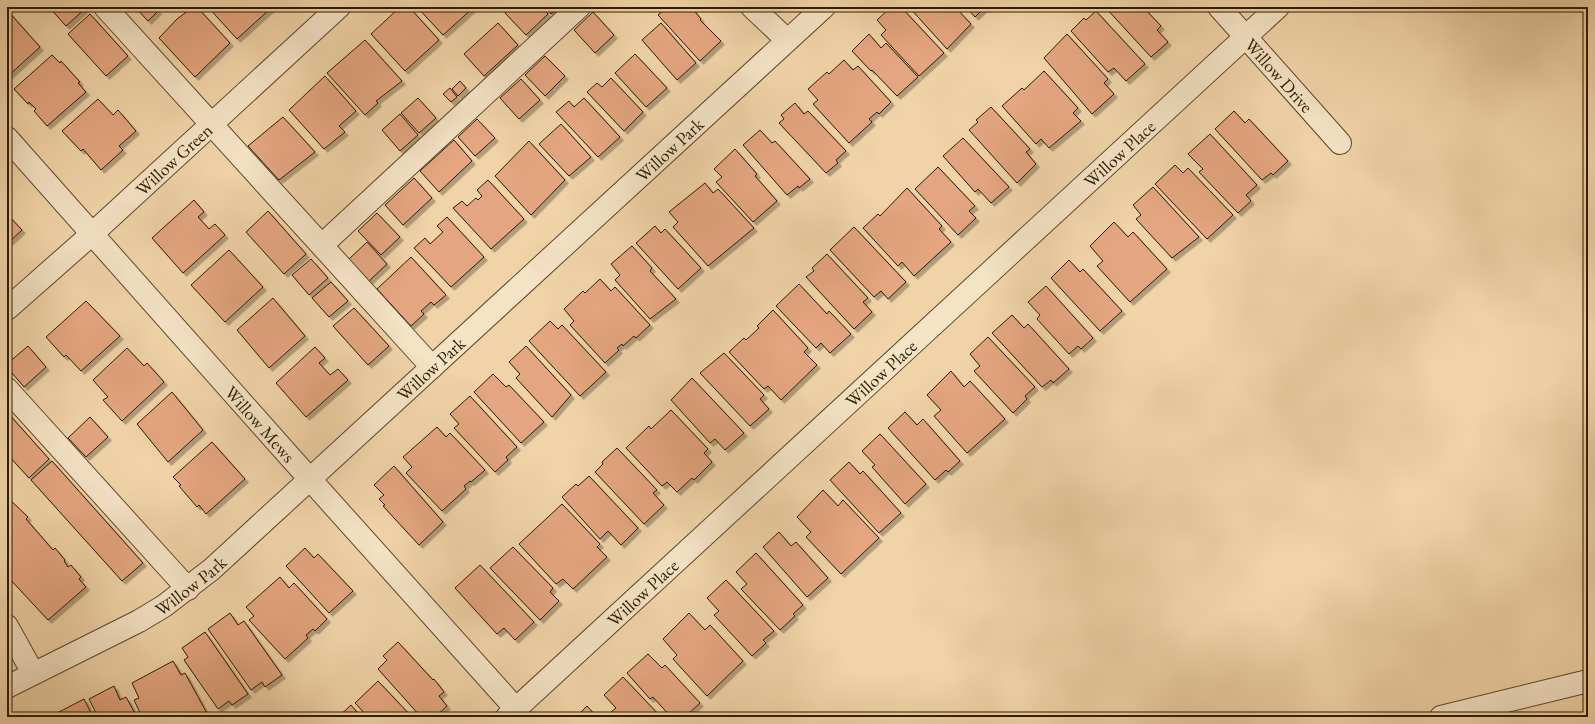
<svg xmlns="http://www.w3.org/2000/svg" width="1595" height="724" font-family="'EB Garamond',serif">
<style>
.building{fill:#e4a680;stroke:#2e1b00;filter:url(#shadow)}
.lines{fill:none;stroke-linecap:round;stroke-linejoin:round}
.minor-casing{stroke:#5e492a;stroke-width:24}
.minor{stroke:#f5e3c6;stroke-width:22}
.labels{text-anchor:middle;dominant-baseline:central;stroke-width:4;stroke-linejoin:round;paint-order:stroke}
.street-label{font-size:18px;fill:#2e1b00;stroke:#f5e3c6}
</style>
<defs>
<filter id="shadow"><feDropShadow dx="3.5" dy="3.5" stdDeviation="0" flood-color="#0004"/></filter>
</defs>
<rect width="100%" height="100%" fill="#f0d4a8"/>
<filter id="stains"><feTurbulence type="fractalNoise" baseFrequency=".005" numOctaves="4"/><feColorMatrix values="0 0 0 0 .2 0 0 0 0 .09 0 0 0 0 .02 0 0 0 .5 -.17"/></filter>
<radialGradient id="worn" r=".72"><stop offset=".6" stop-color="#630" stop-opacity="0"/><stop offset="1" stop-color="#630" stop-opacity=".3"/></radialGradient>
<g class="building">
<polygon points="49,7 87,7 66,26"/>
<polygon points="135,7 155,7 158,11 148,21"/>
<polygon points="193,7 197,7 230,43 195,77 159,38 177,19"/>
<polygon points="208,7 270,7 271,8 237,39"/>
<polygon points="400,7 409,7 439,40 405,71 371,34"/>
<polygon points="417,7 474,7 443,35"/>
<polygon points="511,7 542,7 548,14 526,35 505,13"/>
<polygon points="545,7 559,7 551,14"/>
<polygon points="667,7 691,7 701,19 700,20 721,41 700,61 658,15"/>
<polygon points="891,7 901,7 944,53 919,76 881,35 886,30 877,20"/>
<polygon points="909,7 955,7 971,24 947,49"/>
<polygon points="966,7 989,7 987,9 985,7 975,17"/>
<polygon points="1105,7 1143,7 1161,26 1157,30 1168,42 1151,57"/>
<polygon points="7,10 40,47 7,77"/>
<polygon points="1096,11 1145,64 1126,81 1114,68 1108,72 1071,31 1084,18 1086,20"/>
<polygon points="593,12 614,35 595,53 574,30"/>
<polygon points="90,14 128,56 106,76 68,34"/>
<polygon points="498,23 518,45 484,76 464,54"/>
<polygon points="661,23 696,63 677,80 642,40"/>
<polygon points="869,34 881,48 886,43 918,77 897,96 872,70 871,71 852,51"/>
<polygon points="1067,34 1108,79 1104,83 1114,94 1092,114 1044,58"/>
<polygon points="365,40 402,81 376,101 378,103 365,115 327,73"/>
<polygon points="635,54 667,88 646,107 615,73"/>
<polygon points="52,55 60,63 61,61 80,82 78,83 86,92 47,126 34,111 36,109 29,102 28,104 14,89"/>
<polygon points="545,56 565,76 545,96 525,75"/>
<polygon points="844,60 853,70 858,66 891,102 879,114 877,112 869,119 872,122 849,143 813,104 818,100 808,89 827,72 829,74"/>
<polygon points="1044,71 1078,108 1073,113 1081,121 1049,148 1041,139 1036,144 1002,106 1022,88 1024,90"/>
<polygon points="325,76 356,111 339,126 345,132 324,149 289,110"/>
<polygon points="611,78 643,112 624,131 587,92 597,83 602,87"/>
<polygon points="521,79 540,100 519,119 500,98"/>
<polygon points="460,81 466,88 458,96 452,89"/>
<polygon points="450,88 457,97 451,102 443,94"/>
<polygon points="418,98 436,118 419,133 401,113"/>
<polygon points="584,98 620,137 598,157 556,112 569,101 574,107"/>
<polygon points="98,99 113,115 118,110 136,131 119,146 123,150 101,170 83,149 81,151 62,131"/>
<polygon points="795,103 804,114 808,111 846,151 836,160 838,163 826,173 779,123 784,119 781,115"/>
<polygon points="991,107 1030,149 1026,152 1036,164 1017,183 969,130 978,122 976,120"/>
<polygon points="1234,111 1245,123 1249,119 1288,161 1273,175 1271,173 1262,180 1215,129"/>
<polygon points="400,114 418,135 400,151 382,130"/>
<polygon points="283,117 315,152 279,180 248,146"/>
<polygon points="477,119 495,138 475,156 458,137"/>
<polygon points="561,124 591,157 569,176 539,144"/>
<polygon points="760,130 772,143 775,141 810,179 799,188 798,186 787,195 743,145"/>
<polygon points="1210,134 1257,185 1246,195 1251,201 1238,213 1199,172 1203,169 1188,154"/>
<polygon points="963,138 1009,187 991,203 978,189 975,192 943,156"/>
<polygon points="454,140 472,161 439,192 420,171"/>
<polygon points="529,141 565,180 531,215 495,176"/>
<polygon points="735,149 757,174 755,176 777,201 753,222 716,182 722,177 714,169"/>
<polygon points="1175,165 1183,173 1188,168 1233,215 1207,239 1155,184"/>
<polygon points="938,167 975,206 969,211 976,218 958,235 915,189"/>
<polygon points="414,178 432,198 403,225 385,205"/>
<polygon points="488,180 524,219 491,249 453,208 462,201 467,206 476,198 478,200 482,196 477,190"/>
<polygon points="705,183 713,193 718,189 754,228 708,266 673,227 678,222 669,212"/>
<polygon points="1153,187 1199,237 1172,258 1136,219 1141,215 1133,205"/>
<polygon points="907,188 942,226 939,229 951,242 914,276 902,262 898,266 863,228 878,214 880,216"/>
<polygon points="194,200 204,212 198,217 209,229 215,224 225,235 183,273 152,238"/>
<polygon points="268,211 306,254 284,274 246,232"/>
<polygon points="377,213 400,237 381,255 358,231"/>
<polygon points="7,214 22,230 7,244"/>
<polygon points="447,217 484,257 451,287 414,248 425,238 430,244 443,232 437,226"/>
<polygon points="1114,222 1128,237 1133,232 1167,269 1130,302 1097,266 1103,261 1090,246"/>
<polygon points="655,226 661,233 665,229 701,268 678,289 636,243"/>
<polygon points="854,227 906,282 888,299 881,291 874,297 830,250"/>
<polygon points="367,242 387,264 368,282 348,260"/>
<polygon points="632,246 652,268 650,271 676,299 650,319 615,280 620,275 611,264"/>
<polygon points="229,250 263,287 225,322 191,285"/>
<polygon points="827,254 868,298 863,302 872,312 854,329 806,277 814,271 812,268"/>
<polygon points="411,257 446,295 434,305 431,302 421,311 424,314 411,326 377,289"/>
<polygon points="311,259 328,278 309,295 292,275"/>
<polygon points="1069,260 1080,272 1083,269 1122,311 1100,331 1051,278"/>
<polygon points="600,279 611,291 615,287 650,325 636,338 634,336 623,346 622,344 617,348 619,350 605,363 570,325 574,321 564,309 583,291 585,293"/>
<polygon points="331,282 348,301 329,317 312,298"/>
<polygon points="799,284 827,314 829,311 851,334 830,353 821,343 816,348 776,306"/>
<polygon points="1046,286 1093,338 1081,349 1078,346 1069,354 1037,319 1040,315 1028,302"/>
<polygon points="273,298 305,336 269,368 237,330"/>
<polygon points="86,301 120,336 81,371 66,355 64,357 46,337"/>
<polygon points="354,308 389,346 368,365 333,326"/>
<polygon points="773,310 808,348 804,352 817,365 781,400 768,386 764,389 729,352 744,338 746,340 759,328 757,326"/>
<polygon points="1012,315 1024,328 1028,324 1069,369 1053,383 1051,380 1042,387 992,333"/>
<polygon points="550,321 558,329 562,325 606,372 580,396 529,341"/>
<polygon points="988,337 1035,387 1025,396 1027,399 1013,413 974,371 980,366 970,354"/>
<polygon points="28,346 46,367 24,387 7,367 7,364"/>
<polygon points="526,346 571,395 552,417 516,378 520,374 509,362"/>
<polygon points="315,347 325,358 319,363 330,375 338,369 348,380 306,417 276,383"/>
<polygon points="127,348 144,366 147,363 164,382 122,421 103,400 108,397 93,380"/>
<polygon points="724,353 764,395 760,399 769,409 750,426 700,373"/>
<polygon points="951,371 964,387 970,381 1005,419 967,453 934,416 941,410 927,395"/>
<polygon points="493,374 506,387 509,385 544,422 521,443 474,392"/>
<polygon points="692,378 744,433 725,450 715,439 710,443 671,400"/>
<polygon points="172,392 203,430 168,462 137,424"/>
<polygon points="470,396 517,447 506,457 508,460 495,472 454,428 459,424 450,414"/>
<polygon points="671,410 708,449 704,453 712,462 694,480 692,478 677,492 667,482 662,486 626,448 649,426 651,429"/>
<polygon points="7,412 49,459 29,478 7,454"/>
<polygon points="905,412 917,425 923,419 960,461 948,472 946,470 935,480 888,428"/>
<polygon points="90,417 108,437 86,457 68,438"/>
<polygon points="437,427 446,437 450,433 485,470 471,482 470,481 464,486 466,489 442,511 406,473 412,467 403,457"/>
<polygon points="880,434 926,484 905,504 872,467 875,465 862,451"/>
<polygon points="212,442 245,479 206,514 199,505 197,507 179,486 181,485 173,477"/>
<polygon points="617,448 657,490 653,493 664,505 644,524 595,472 603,464 602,462"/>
<polygon points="52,461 143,563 122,581 31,480"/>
<polygon points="849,462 860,474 863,471 901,513 879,533 830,480"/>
<polygon points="394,466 443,522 419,545 383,506 385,505 379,499 384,495 374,485"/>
<polygon points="589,476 638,528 621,545 608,531 600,539 562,497 576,484 578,486"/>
<polygon points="823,490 838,506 843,500 879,538 841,574 806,537 811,532 797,517"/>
<polygon points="8,498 28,517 26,519 53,550 55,548 65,560 64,561 68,567 71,565 81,577 79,579 86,587 48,620 7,576"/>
<polygon points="562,504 600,544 597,547 607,557 573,589 563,579 556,584 519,544"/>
<polygon points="779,532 791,546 796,542 828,578 807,597 763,547"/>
<polygon points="513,547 553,588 550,592 559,601 540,620 490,568"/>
<polygon points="305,548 314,558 318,554 353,591 329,613 286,566"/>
<polygon points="756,553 803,605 793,614 795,616 780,630 741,589 747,584 736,572"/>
<polygon points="480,565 534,622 515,640 504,628 497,634 455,588"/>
<polygon points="280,577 289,588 294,583 327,619 315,631 313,629 306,635 308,638 285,659 249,620 254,616 246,607"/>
<polygon points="726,580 774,631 763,640 766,643 752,656 714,615 719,611 707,598"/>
<polygon points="230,613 238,625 244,621 282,675 265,687 262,682 251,690 208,629"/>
<polygon points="689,613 705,630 710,625 743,661 707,696 673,659 677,655 663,639"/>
<polygon points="205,632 248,694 232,705 229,701 218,709 184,660 188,657 182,648"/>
<polygon points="398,642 433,680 434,679 444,692 439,696 447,706 435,717 421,717 378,669 387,660 383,656"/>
<polygon points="648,654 662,668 665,665 700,703 685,717 671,717 653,697 650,699 627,673"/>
<polygon points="173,661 181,675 185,673 209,717 142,717 134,700 139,698 132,683"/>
<polygon points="623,677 661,717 615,717 611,712 616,708 604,695"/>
<polygon points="378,681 412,717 368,717 355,703"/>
<polygon points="114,686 120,700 126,697 137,717 98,717 89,699"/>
<polygon points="84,699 93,717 59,717 57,713"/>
<polygon points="351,705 361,717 338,717"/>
<polygon points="587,706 597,717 576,717"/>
</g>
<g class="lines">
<g class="minor-casing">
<g id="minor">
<polyline points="105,7 432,367"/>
<polyline points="752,7 787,40"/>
<path id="s1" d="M1219,7L1340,143"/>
<path id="s2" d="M7,138L291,458L516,709"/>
<polyline points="322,245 579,7"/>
<path id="s3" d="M7,309L92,234L339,7"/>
<polyline points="7,389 188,589"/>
<polyline points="7,626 33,673"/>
<path id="s4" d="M7,687L139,621L164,606L212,569L824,7"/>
<path id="s5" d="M507,717L1278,7"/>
<polyline points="1441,717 1588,681"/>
</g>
</g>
<use href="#minor" class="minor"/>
</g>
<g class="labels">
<g class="street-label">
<text stroke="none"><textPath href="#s1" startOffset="91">Willow Drive</textPath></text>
<text stroke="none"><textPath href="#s4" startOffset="858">Willow Park</textPath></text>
<text stroke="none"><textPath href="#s5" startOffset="832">Willow Place</textPath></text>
<text stroke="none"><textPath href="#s3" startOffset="224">Willow Green</textPath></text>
<text stroke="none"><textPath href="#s4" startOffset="534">Willow Park</textPath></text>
<text stroke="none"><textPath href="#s5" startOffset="508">Willow Place</textPath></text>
<text stroke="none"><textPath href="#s2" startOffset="382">Willow Mews</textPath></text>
<text stroke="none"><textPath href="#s4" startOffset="210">Willow Park</textPath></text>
<text stroke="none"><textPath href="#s5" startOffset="184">Willow Place</textPath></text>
</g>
</g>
<rect width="1595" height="724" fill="none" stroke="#f0d4a8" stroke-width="24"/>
<rect x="8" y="8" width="1579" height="708" fill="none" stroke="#2e1b00" stroke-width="2"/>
<rect x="12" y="12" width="1571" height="700" fill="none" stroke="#2e1b00"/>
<rect width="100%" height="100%" filter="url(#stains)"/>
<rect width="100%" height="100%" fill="url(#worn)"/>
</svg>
